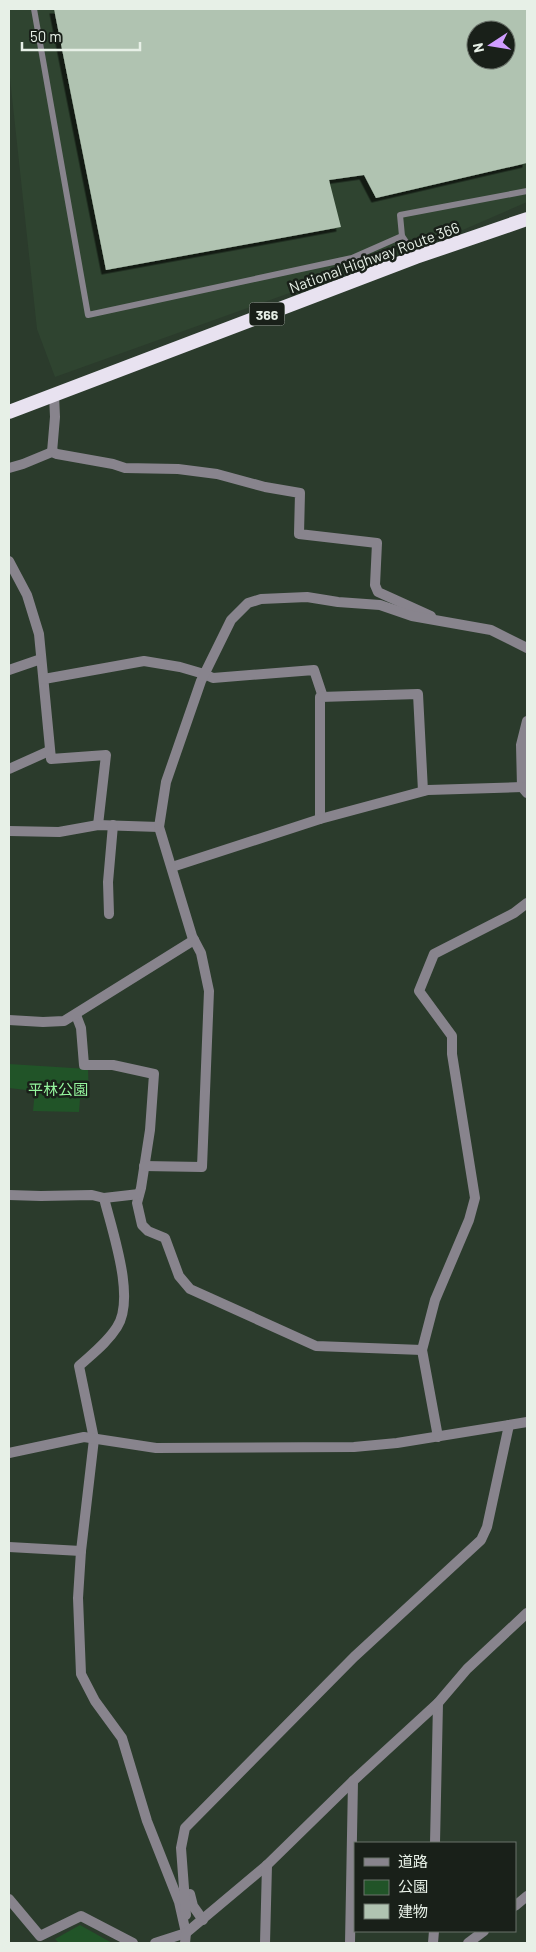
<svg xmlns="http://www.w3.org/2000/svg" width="536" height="1952" font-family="Barlow,'Noto Sans JP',sans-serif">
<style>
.built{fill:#2f4430;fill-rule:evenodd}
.green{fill:#215428}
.building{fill:#b0c3b1;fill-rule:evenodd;filter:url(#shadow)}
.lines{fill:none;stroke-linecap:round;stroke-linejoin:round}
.service{stroke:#88848d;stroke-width:6}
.minor{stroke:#88848d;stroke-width:10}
.trunk{stroke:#e8e2f0;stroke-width:14}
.labels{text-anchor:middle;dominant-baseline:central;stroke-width:5;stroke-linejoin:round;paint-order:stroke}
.shield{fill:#192019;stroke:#a9b2a9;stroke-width:1}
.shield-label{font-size:14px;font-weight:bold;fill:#e7f0e7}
.street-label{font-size:15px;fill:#e7f0e7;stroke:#192019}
.park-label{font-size:15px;fill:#95f69e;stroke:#192019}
</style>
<defs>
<filter id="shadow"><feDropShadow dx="-4.5" dy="4.5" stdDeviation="0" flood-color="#0009"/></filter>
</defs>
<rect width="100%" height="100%" fill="#2b3b2c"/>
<path class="built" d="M9,9H527V202L449,236L55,377L37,329L9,69ZM476,30H506V60H476Z"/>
<g class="green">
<polygon points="9,1064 88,1069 89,1099 80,1099 79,1112 33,1111 35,1091 9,1088"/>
<polygon points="80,1925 112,1943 59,1943 55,1939"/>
</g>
<path class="building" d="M54,9H527V163L376,198L364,175L329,180L341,227L106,270ZM476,30H506V60H476Z"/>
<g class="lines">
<g class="service">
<polyline points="34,9 88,315 352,258 402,236"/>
<polyline points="416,257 402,236 400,215 527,191"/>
</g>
<g class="minor">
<polyline points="52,452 55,417 54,395"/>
<polyline points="9,468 23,464 52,452 57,454 113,464 125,468 178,469 217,474 265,487 300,493 299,534 377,543 375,585 378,592 431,616"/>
<polyline points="9,561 27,595 39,634 51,759 106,755 98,825"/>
<polyline points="9,670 41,659"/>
<polyline points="44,679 144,661 180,667 204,674 213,678 314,670 323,697"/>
<polyline points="527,721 521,745 522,787 527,793"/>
<polyline points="9,769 49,751"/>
<polyline points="320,819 320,697 418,694 423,791"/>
<polyline points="9,831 59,832 98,825 159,827"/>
<polyline points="172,867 320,819 428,790 522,787"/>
<polyline points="109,914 108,882 113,825"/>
<polyline points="76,1015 81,1028 84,1065 113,1065 154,1074 150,1130 141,1188 137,1203 142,1225 148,1231 165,1238 179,1276 190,1289 316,1346 422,1350"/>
<polyline points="9,1020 43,1022 64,1021 194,940"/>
<polyline points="144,1166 202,1167 209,991 201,953 192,936 159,827 166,782 201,681 231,620 248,603 261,599 307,597 338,602 380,605 412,616 491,630 527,648"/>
<polyline points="9,1195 41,1196 92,1195 104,1198 139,1194"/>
<path d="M104,1198C112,1231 136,1298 117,1327C107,1343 92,1354 79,1366L94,1439L81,1551L78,1598L81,1674L95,1701L122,1738L147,1821L179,1902L186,1933"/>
<polyline points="438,1437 422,1350 435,1300 469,1220 475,1198 452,1054 452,1036 419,991 434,954 514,913 527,903"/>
<polyline points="9,1453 84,1437 156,1448 354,1447 397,1443 527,1422"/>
<polyline points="9,1547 81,1551"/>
<polyline points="435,1843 438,1703"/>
<polyline points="190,1894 193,1906 203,1920"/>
<polyline points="9,1899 40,1936 81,1916 133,1943"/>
<polyline points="515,1906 527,1896"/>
<polyline points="186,1915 181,1848 185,1828 354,1657 481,1540 487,1527 509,1425"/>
<polyline points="155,1943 186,1933"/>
<polyline points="185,1943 186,1933 267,1865 353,1781 438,1703 467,1669 527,1613"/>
<polyline points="265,1943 267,1865"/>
<polyline points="350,1943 353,1781"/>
<polyline points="433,1943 434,1931"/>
<polyline points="468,1943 484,1931"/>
</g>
<polyline class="trunk" points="9,412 416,257 527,219"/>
</g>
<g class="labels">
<rect class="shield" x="249.5" y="302.5" width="35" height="23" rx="4"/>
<g class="shield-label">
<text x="267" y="314">366</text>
</g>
<g class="street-label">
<text transform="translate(374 257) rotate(-20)">National Highway Route 366</text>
</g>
<g class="park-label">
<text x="58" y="1089">平林公園</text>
</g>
</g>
<rect width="536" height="1952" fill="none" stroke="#e7f0e7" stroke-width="20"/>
<rect x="354" y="1842" width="162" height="90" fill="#192019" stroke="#6b736b"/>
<rect x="364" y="1858" width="25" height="8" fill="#88848d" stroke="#6b736b"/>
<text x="398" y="1867" font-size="15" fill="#e7f0e7">道路</text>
<rect x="364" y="1880" width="25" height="15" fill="#215428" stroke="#6b736b"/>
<text x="398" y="1892" font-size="15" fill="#e7f0e7">公園</text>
<rect x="364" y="1904" width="25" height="15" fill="#b0c3b1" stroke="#6b736b"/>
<text x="398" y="1917" font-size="15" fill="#e7f0e7">建物</text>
<g transform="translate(491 45) rotate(258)"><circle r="24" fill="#192019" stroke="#6b736b"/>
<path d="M0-4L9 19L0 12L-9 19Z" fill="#d09dff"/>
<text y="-8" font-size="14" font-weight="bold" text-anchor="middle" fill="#e7f0e7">N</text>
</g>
<path d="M22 42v8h118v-8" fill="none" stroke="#e7f0e7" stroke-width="2.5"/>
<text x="30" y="42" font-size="15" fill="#e7f0e7" stroke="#192019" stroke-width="4" paint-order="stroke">50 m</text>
</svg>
